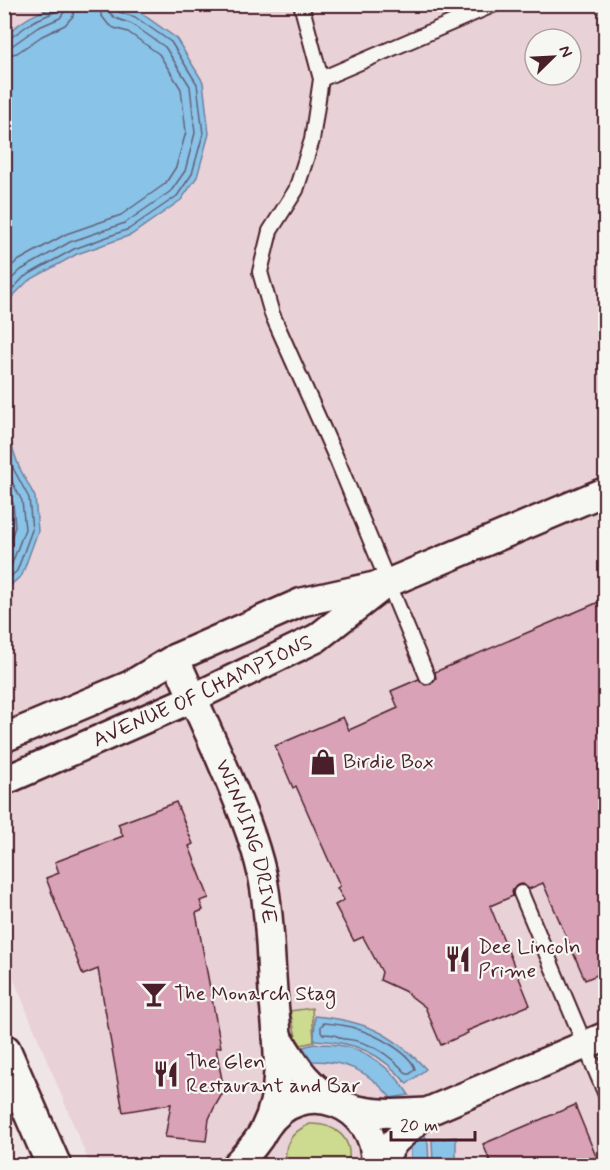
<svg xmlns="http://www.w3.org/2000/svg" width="610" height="1170" font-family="Mynerve,sans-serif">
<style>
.built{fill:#e9d1d8;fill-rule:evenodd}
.green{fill:#ccdb8f;stroke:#8b7d5d;stroke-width:1.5}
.water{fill:#89c3e8;stroke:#70819c;stroke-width:1.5}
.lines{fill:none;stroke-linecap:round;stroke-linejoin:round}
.shore{stroke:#636177;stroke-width:1.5}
.building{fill:#d9a2b6;stroke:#4a1f2b;stroke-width:1.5}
.lane-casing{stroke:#4a1f2b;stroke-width:18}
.street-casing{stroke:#4a1f2b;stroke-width:32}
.secondary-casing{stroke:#4a1f2b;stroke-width:38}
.lane{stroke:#f6f6f2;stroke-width:14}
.street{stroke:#f6f6f2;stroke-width:27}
.secondary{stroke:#f6f6f2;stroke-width:33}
.labels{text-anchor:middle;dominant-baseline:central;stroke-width:4.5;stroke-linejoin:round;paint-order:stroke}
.street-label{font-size:21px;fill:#4a1f2b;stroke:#f6f6f2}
.poi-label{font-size:21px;fill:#4a1f2b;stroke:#f6f6f2;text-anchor:start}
</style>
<rect width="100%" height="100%" fill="#f0e5e6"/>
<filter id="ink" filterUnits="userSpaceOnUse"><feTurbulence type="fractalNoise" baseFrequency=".0167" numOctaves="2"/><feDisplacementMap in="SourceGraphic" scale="12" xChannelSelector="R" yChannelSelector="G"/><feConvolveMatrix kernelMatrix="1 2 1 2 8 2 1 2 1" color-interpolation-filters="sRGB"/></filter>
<g filter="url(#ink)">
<path class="built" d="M4,5H605V1165H90L5,958ZM535,39H571V75H535Z"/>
<g class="green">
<polygon points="312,1008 314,1042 301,1045 296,1037 290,1011"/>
<path d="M310,1124C336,1123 354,1139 348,1165H287C282,1145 291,1132 310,1124Z"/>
</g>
<g class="water">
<path d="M74,4L112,5L138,11L176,38L203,82L209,134L197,177L181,200L131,235L77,254L28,281L12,297L5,308V36C27,15 45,8 74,4Z"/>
<polygon points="5,426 19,467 35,497 38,531 22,575 5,590"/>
<path d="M315,1016C365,1021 391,1032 426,1069L407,1084C381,1052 355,1042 314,1040Z"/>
<path d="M314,1044C322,1044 330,1044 338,1045C366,1048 395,1071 409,1095L391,1098C369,1071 346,1061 312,1061L303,1047Z"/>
<polygon points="424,1133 428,1143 429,1165 411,1165 411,1142"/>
<polygon points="456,1137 456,1165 433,1165 432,1140"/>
</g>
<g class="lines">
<g class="shore">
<polyline points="4,40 10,38 34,21 55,12 58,9 58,4"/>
<polyline points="4,47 13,45 37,28 60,18 64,12 66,4"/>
<polyline points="4,56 17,53 42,36 65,25 73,16 75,4"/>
<polyline points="4,273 16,262 66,234 121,215 165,184 176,167 186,132 181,89 159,54 128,32 114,28 108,24 101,15 100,4"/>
<polyline points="4,286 21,270 70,242 125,223 171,191 185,171 195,133 190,86 165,47 132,24 115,18 110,13 109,4"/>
<polyline points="4,298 24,277 74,249 129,229 177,196 192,174 203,134 197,84 171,42 135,17 119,12 117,9 116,4"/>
<polyline points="4,444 14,470 29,498 32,530 17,571 4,582"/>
<polyline points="4,466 22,501 25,529 11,566 4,572"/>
<polyline points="4,487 13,503 15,527 4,557"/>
<path d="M324,1023C335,1024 347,1025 357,1029C374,1034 410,1052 415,1069L410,1074H407C391,1056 370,1041 345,1039C340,1039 342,1038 337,1036C332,1034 327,1034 322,1034L321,1032V1026Z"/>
</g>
</g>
<g class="building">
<polygon points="606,599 606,971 585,980 543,883 529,889 523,884 517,885 512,891 513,896 490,906 530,1005 467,1031 468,1033 441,1045 425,1007 404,991 380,980 382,972 363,937 354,941 335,905 344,900 337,888 340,886 296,786 293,788 275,746 343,717 349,730 398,708 391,691 419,679 425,685 431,684 436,678 435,672"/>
<polygon points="176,802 193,844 189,846 209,898 200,901 203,910 196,913 221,1047 216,1048 222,1080 231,1086 221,1096 214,1108 209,1119 206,1141 165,1137 171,1104 123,1112 98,969 83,975 46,878 59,873 55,862 123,836 118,824"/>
<polygon points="575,1105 600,1166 492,1166 483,1144"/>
</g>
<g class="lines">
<g class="lane-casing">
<g id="lane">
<polyline points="301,4 321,79 312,140 296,190 270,231 260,272 272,314 338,462 427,676"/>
<polyline points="321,79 495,4"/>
<polyline points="521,893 606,1095"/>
</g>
</g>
<g class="street-casing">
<g id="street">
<path id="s1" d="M175,658C190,691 205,725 220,758C236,796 253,834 262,874C270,912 270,953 273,991C277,1037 286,1088 264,1130C257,1144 246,1154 235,1166"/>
<polyline points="4,738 130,685 175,658 302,602 388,583 606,491"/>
<path id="s2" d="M4,781L193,698L317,638L382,587"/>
<path d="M277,1036C286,1050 295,1066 306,1078C342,1117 378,1115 427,1112"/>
<path d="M266,1127C301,1074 379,1103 375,1166"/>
<polyline points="379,1166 394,1142 427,1112 606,1036"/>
</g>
</g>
<g class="secondary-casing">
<polyline id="secondary" points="4,1051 54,1166"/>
</g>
<use href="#lane" class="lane"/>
<use href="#street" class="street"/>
<use href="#secondary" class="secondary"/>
</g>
</g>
<defs>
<g id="shop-bare" transform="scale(2.07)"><path d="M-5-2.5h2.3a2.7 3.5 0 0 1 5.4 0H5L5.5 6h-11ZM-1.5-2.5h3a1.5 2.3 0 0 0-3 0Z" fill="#4a1f2b" stroke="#f6f6f2" stroke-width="2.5" paint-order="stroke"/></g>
<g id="restaurant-bare" transform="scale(2.07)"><path d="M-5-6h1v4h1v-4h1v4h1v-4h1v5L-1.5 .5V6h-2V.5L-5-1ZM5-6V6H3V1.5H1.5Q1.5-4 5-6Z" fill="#4a1f2b" stroke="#f6f6f2" stroke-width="2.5" paint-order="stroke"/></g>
<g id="bar-bare" transform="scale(2.07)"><path d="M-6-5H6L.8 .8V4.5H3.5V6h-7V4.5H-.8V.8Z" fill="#4a1f2b" stroke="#f6f6f2" stroke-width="2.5" paint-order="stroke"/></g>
</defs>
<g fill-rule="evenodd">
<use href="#shop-bare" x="323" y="762"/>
<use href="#restaurant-bare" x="458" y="959"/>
<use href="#bar-bare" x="154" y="994"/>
<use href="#restaurant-bare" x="166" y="1074"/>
</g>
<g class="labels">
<g class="street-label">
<text stroke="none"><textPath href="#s2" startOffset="218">AVENUE OF CHAMPIONS</textPath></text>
<text stroke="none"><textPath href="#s1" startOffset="198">WINNING DRIVE</textPath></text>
</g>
<g class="poi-label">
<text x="343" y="762">Birdie Box</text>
<text x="478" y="947">Dee Lincoln<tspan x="478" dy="24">Prime</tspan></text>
<text x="174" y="994">The Monarch Stag</text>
<text x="186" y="1062">The Glen<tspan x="186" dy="24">Restaurant and Bar</tspan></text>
</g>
</g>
<rect width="610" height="1170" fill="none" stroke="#f6f6f2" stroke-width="24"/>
<rect x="12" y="12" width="586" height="1146" fill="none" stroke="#4a1f2b" stroke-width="2" filter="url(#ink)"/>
<g transform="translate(553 57) rotate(66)"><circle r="28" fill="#f6f6f2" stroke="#b1a0a2" stroke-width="1.5"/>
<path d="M0-4.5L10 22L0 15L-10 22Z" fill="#4a1f2b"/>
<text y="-9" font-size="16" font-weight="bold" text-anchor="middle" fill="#4a1f2b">N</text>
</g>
<path d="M391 1131v9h84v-9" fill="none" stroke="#4a1f2b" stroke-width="3"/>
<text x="400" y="1131" font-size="18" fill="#4a1f2b" stroke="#f6f6f2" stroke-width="4.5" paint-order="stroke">20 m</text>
</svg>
